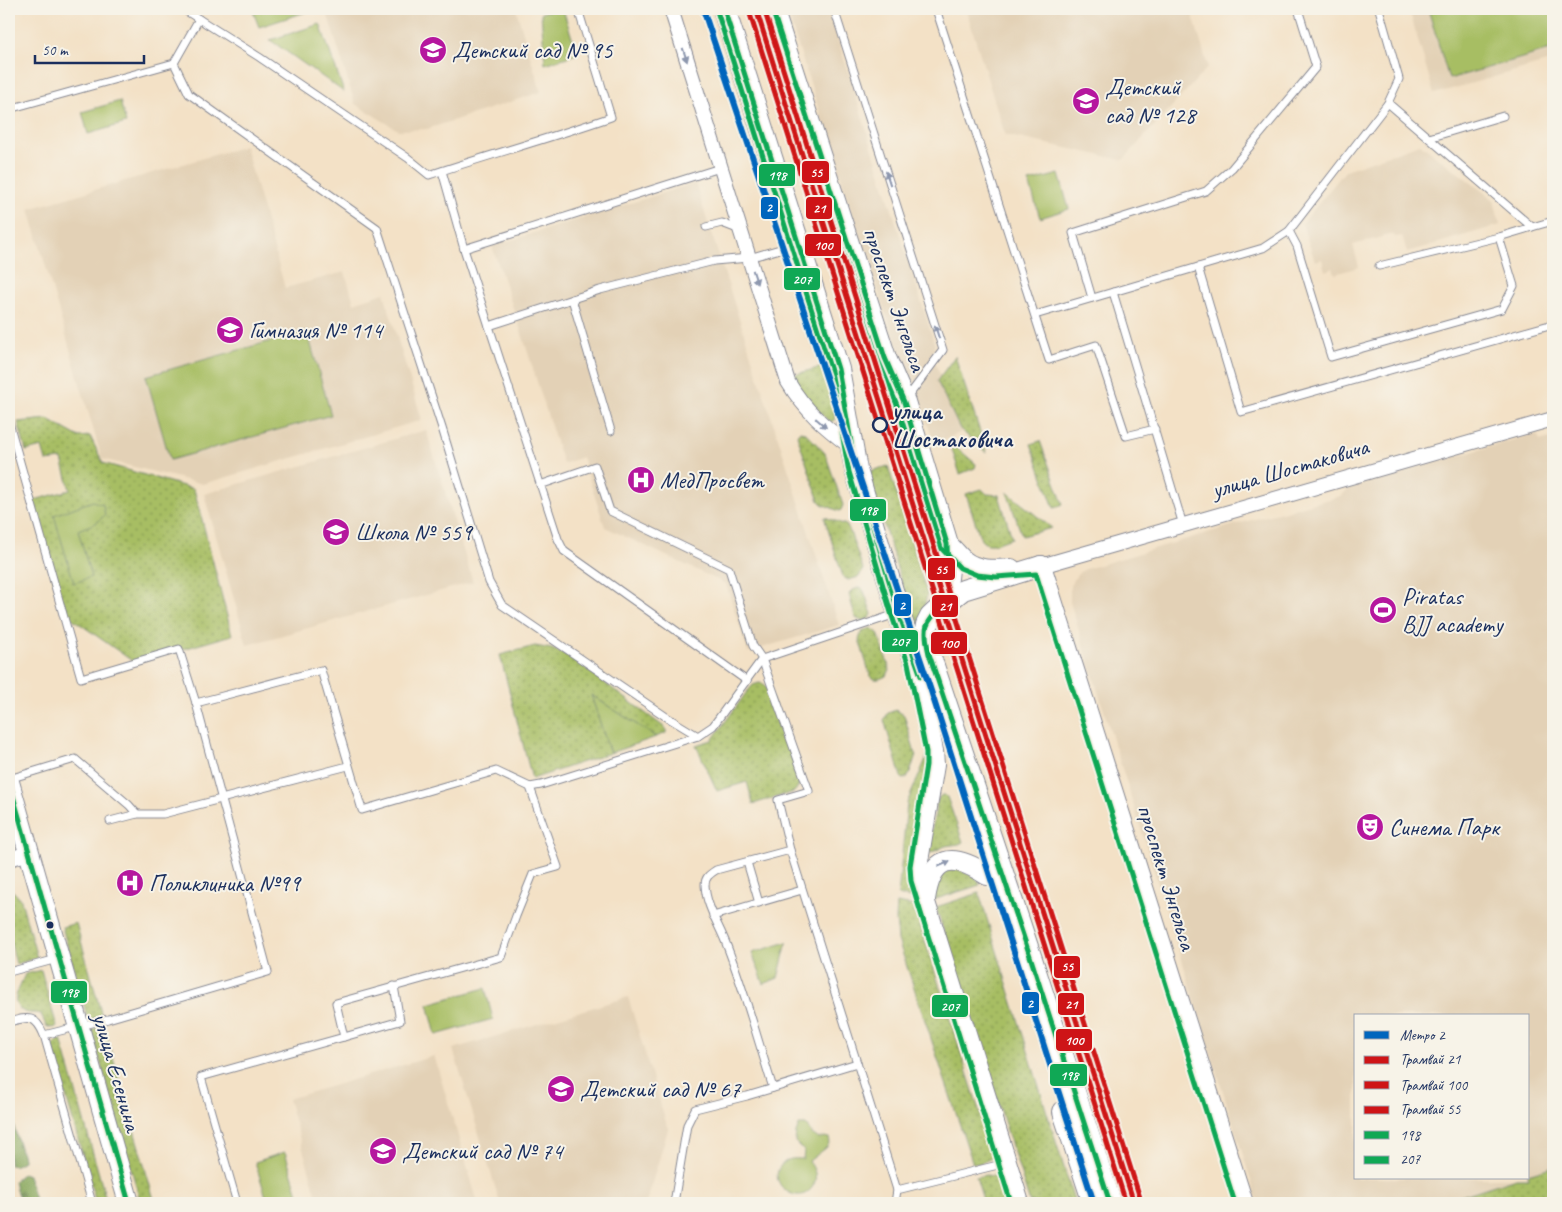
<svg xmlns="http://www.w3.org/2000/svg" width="1562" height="1212" font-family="Caveat,sans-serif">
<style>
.built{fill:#e3d1b6;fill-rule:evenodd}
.grass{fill:url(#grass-dots);stroke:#617660}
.forest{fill:url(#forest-firs);stroke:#506a5c}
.park{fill:#a7be63;stroke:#617660}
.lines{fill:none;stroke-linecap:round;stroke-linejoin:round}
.lane-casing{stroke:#878892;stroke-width:9}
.street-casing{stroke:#878892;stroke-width:16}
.secondary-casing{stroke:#878892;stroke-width:22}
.primary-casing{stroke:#878892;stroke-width:24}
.lane{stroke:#fff;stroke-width:7}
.street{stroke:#fff;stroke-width:14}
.secondary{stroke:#fff;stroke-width:20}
.primary{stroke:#fff;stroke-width:22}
.bus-1-casing{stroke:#f7f3e8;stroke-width:9}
.bus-2-casing{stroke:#f7f3e8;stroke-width:9}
.bus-1{stroke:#10a855;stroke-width:5}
.bus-2{stroke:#10a855;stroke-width:5}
.tram-1-casing{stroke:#f7f3e8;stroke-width:9}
.tram-2-casing{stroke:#f7f3e8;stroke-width:9}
.tram-3-casing{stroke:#f7f3e8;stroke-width:9}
.tram-1{stroke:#ce1417;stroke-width:5}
.tram-2{stroke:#ce1417;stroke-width:5}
.tram-3{stroke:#ce1417;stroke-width:5}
.metro-1-casing{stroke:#f7f3e8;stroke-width:10}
.metro-1{stroke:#0065bd;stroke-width:6}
.oneway{fill:#8d97ae}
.stop-dot{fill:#f7f3e8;stroke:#1b2f5e;stroke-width:2.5}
.bus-dot{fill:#1b2f5e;stroke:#f7f3e8;stroke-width:2}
.labels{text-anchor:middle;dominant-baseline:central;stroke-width:4;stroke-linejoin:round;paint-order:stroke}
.poi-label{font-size:24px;fill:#1b2f5e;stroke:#f7f3e8;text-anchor:start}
.street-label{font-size:24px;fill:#1b2f5e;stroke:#f7f3e8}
.stop-label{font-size:24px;font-weight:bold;fill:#1b2f5e;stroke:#f7f3e8;text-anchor:start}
.line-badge{stroke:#f7f3e8;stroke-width:2}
.badge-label{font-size:14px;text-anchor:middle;font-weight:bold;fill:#fff}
</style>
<defs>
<pattern id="grass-dots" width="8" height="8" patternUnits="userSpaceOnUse" patternTransform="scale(1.25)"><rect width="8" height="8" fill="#a7be63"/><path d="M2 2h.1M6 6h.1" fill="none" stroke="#879b55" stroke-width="1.8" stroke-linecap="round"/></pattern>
<pattern id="forest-firs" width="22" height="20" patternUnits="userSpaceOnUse" patternTransform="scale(1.25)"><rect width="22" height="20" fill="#85a559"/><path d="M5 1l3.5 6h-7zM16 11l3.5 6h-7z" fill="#6c874d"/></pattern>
</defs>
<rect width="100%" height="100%" fill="#f7f3e8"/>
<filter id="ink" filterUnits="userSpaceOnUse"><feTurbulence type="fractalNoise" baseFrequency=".02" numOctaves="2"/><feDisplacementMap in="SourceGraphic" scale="10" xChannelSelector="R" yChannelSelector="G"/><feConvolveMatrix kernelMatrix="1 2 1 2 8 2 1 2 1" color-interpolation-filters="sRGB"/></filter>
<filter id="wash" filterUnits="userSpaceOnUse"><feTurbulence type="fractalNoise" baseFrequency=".0096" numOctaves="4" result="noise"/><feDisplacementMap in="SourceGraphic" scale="20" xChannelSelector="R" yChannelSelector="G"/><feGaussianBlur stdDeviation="1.12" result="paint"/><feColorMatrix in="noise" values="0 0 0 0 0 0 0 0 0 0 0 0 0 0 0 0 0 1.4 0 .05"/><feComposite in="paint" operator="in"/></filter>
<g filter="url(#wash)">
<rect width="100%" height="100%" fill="#f3e1c6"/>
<g class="built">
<polygon points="326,9 516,9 541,92 427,129 398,130 355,104"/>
<polygon points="786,9 828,9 935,345 931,355 966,430 935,444 885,312"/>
<polygon points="970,9 1191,9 1208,67 1123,160 1005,135 967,12"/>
<polygon points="1409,9 1553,9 1553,60 1434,94"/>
<polygon points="1420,144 1494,200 1500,225 1407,252 1402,236 1395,237 1393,234 1353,245 1359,267 1335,274 1333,268 1325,271 1322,259 1315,261 1302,224 1346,170"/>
<polygon points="245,146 285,288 345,272 354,303 384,293 422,420 203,484 102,459 29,209"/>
<polygon points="695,183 839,625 748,652 726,584 605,527 582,457 563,464 523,337 492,246"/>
<polygon points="426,430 473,582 247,645 204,494"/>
<path d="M1534,434L1538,436L1540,441L1553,437V1203H1258L1070,602V587L1073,580L1080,572L1086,569L1241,523L1341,496L1352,486ZM1356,1016H1528V1178H1356Z"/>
<polygon points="628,997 668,1129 646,1203 500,1203 453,1049"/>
<polygon points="434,1056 478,1203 319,1203 288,1099"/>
</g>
<g class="grass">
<polygon points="955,356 987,453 960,429 937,381"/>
<polygon points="825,366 832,391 835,417 834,420 831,422 827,420 802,394 793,375"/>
<polygon points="47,419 79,437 90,436 103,463 194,489 232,635 135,663 63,612 31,501 70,490 62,459 46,461 42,447 26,451 18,422"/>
<polygon points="800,431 805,432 825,453 843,505 841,510 839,511 822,504 819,501 797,435"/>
<polygon points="949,441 976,464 975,468 960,474"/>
<polygon points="1040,441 1063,504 1054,508 1031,444"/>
<polygon points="888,466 927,594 924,610 916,631 868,472"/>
<path d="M982,489L987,494L999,495L1012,538C1002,541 989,549 981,540L966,494Z"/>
<polygon points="1007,492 1052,528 1022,536"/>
<polygon points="825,517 846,525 849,529 863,569 859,577 848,580 843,577 825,520"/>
<polygon points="861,587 864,591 872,614 870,618 862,621 857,619 855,617 849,594 853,590"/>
<path d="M871,628L878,633L890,670L886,676C880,679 875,682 870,675L859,639L862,632Z"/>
<polygon points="535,646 552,649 569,656 664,727 666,730 666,733 656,737 592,696 610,753 532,779 500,655"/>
<polygon points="759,683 764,684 766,687 775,706 800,781 798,787 794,792 753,804 747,782 717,791 696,745 712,740 746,693 753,685"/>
<polygon points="896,710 904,715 916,756 908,777 903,779 901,777 884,720 888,713"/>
<polygon points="929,752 910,883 911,898 898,895 907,803"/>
<polygon points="942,795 945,795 947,797 963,842 959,844 945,846 931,853 928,851 937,802 939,797"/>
<polygon points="949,866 976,877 980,885 933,900 932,886"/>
<polygon points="9,891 14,892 21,900 37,958 16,964 9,935"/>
<polygon points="979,893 1075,1203 1030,1203 936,907"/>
<polygon points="897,903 914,906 994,1157 981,1163 973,1164 898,940 896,919"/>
<polygon points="76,923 102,1016 88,1020 62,927"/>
<path d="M41,970L57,1027L52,1028L46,1026L41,1014C36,1012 30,1014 25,1012C7,1005 20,987 25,974Z"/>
<polygon points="104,1026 155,1203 141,1203 91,1030"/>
<polygon points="61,1039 107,1203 96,1203 53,1050 53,1045"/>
<polygon points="1551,1167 1553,1168 1553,1194 1522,1203 1455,1203 1455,1198 1516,1178 1528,1178 1528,1174"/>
<polygon points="986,1175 1001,1177 1009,1203 984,1203 976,1177"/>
</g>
<g class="forest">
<polygon points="9,1109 23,1158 23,1161 15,1166 9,1165"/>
<polygon points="23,1173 28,1175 36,1203 22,1203 17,1193 14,1181"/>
</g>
<g class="park">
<polygon points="252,9 309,9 309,11 259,27"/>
<polygon points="555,9 563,9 577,54 545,64 541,13"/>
<polygon points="1428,9 1553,9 1553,49 1449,79"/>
<polygon points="320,24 344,92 270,40"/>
<polygon points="120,101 126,123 88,134 82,112"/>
<polygon points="1059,174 1069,209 1040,218 1029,182"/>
<polygon points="307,331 331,415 170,460 146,376"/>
<polygon points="93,501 103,505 105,515 96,523 78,530 91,577 74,583 54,515"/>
<polygon points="591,695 656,737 610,753"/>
<polygon points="787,942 778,978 764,984 752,953"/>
<polygon points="485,988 493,1019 436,1035 428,1004"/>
<path d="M799,1125H806L812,1134L819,1139L824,1137L829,1138L830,1142L826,1148L809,1161C815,1170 818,1177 813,1186C798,1212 758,1176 788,1160C792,1158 798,1159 803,1159L804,1151L795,1142L796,1133Z"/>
<polygon points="285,1152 301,1203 268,1203 255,1162"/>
</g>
</g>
<g filter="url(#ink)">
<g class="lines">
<g class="lane-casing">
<g id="lane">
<path d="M183,9L259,57L408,158L429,175C489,155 551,138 611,117L578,9"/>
<polyline points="834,9 943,350 907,398"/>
<polyline points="936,9 1049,360 1096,345 1126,436 1155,429"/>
<polyline points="174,63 189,94 377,228 442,428 489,582 502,605 665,716 698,736"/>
<polyline points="1388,103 1532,227 1553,221"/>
<polyline points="9,109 174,63 199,19"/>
<polyline points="1429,138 1503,116"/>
<polyline points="442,171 464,249 558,539 564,551 747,681"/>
<polyline points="706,227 722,223 740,230"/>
<polyline points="1289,231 1297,246 1331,357 1502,309 1514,286 1499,237"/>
<polyline points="464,249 720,168"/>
<polyline points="1379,266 1499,237 1532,227"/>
<polyline points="1198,267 1241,412 1553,324"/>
<polyline points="1113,292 1183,525"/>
<polyline points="1092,298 1073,233 1206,191 1232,168 1316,67 1298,9"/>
<polyline points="572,299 611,431"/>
<polyline points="1035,315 1263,248 1289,231 1388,103 1399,79 1379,9"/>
<polyline points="489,326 600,290 714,261 749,258 794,245"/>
<polyline points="9,423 81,678 179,649 196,703 268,972 108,1019 44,1035"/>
<polyline points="540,485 595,466 610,511 729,569 753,646 762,659 809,791 778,800 790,850 897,1190 895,1203"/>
<polyline points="196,703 321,670 362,810 496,771 530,787 541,785 698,736 713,726 762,659 896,614"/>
<polyline points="9,779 75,759 129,805 137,814"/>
<polyline points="110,821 137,814 163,814 348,766"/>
<polyline points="747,862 759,903"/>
<polyline points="713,916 802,890"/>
<polyline points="9,972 57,959"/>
<path d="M9,1022C28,1017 35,1014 44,1035L92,1203"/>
<polyline points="344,1037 400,1021 394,986"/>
<path d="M773,1088C758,1041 745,992 727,946C720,926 706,907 705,885C705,877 710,874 716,870L790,850"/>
<polyline points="897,1190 1006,1163"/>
<polyline points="237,1203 201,1077 344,1037 336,1003 501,957 516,916 533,874 558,867 530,787"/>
<polyline points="674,1203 687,1125 695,1109 747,1096 857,1063"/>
</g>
</g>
<g class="street-casing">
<g id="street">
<path d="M671,9L788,382C806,412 825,427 852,448"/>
<polyline points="1041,566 1553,419"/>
<polyline points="9,859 29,853"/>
</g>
</g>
<g class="secondary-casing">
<g id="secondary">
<path d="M947,544C953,549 958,556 964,561C977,572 996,570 1011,569"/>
<polyline points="1041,566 1243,1203"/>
<polyline points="944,605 963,590 1041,566"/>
<polyline points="916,666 933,751 934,765 917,867 918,880 1019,1203"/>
<polyline points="9,782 129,1203"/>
<path d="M925,899C932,855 952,852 987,875"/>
</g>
</g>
<g class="primary-casing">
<g id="primary">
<polyline points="724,9 838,369 856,470 899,614 915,661 924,683"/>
<polyline points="772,9 885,358 904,402 947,544 948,569 944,605 931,617 927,625 925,636 929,654 1031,959 1110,1203"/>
<polyline points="1064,1112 1094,1203"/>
</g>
</g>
<use href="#lane" class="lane"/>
<use href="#street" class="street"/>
<use href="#secondary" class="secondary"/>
<use href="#primary" class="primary"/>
<g class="bus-1-casing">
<g id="bus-1">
<polyline points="724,9 838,369 856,470 899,614 921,676"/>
<path d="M772,9L885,358L904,402L947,544L948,569L944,605C924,623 923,628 929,654L1031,959L1110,1203"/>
<polyline points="9,782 129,1203"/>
</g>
</g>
<g class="bus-2-casing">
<g id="bus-2">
<polyline points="717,11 831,371 849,472 892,616 908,663 926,752 926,765 910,866 911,881 1011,1203"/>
<polyline points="765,11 878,360 897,405 941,548 960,568 977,575 996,577 1036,574 1235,1203"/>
</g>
</g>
<use href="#bus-1" class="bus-1"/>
<use href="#bus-2" class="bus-2"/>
<g class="tram-1-casing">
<polyline id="tram-1" points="756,9 1134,1203"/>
</g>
<g class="tram-2-casing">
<polyline id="tram-2" points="749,11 1126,1203"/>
</g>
<g class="tram-3-casing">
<polyline id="tram-3" points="764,9 1141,1201"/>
</g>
<use href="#tram-1" class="tram-1"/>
<use href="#tram-2" class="tram-2"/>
<use href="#tram-3" class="tram-3"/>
<g class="metro-1-casing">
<polyline id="metro-1" points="703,9 931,691 1094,1203"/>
</g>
<use href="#metro-1" class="metro-1"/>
</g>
<defs><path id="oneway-solid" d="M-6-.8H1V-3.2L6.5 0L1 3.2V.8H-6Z" transform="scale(1.25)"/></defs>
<g class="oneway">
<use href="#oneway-solid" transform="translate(685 55) rotate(72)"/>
<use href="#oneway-solid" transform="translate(888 178) rotate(-108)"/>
<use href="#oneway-solid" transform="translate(755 277) rotate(72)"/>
<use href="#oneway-solid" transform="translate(937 332) rotate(-108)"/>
<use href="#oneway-solid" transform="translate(821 423) rotate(41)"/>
<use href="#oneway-solid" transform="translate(944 864) rotate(-24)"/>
</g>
</g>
<defs>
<g id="school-disc" transform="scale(1.4375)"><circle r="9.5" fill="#b5179e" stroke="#f7f3e8"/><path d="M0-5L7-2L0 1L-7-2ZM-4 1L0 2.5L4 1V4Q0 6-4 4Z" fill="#fff"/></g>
<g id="hospital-disc" transform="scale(1.4375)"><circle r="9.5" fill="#b5179e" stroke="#f7f3e8"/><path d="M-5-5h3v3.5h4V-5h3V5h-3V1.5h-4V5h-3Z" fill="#fff"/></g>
<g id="stadium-disc" transform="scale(1.4375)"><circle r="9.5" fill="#b5179e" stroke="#f7f3e8"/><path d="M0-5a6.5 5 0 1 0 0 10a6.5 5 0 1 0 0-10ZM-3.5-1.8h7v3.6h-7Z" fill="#fff"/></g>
<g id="theatre-disc" transform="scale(1.4375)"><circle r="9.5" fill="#b5179e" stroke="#f7f3e8"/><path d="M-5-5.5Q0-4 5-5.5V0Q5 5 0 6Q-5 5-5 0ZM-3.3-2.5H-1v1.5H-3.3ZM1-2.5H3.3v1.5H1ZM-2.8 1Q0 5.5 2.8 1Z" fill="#fff"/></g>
</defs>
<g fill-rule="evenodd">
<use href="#school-disc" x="433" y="50"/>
<use href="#school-disc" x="1086" y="101"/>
<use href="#school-disc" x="230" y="330"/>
<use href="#hospital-disc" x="641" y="480"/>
<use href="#school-disc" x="336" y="532"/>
<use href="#stadium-disc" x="1383" y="610"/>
<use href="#theatre-disc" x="1370" y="827"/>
<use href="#hospital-disc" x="130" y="883"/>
<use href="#school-disc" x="561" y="1089"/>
<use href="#school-disc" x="383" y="1151"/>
</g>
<circle class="stop-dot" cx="880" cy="425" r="7"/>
<circle class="bus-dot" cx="50" cy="925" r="4.5"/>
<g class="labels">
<g class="poi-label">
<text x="452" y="50">Детский сад № 95</text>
<text x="1105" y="87">Детский<tspan x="1105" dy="28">сад № 128</tspan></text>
<text x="249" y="330">Гимназия № 114</text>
<text x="660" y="480">МедПросвет</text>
<text x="355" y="532">Школа № 559</text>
<text x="1402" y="596">Piratas<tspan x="1402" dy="28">BJJ academy</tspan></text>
<text x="1389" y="827">Синема Парк</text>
<text x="149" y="883">Поликлиника №99</text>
<text x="580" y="1089">Детский сад № 67</text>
<text x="402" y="1151">Детский сад № 74</text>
</g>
<g class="street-label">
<text transform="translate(895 299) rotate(71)">проспект Энгельса</text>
<text transform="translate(1290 468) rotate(-16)">улица Шостаковича</text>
<text transform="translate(1167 877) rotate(73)">проспект Энгельса</text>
<text transform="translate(117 1072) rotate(74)">улица Есенина</text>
</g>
<g class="stop-label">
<text x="892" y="411">улица<tspan x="892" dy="28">Шостаковича</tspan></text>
</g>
</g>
<g class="line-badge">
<rect x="801" y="160" width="29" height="24" rx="5" fill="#ce1417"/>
<rect x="758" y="163" width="38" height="24" rx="5" fill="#10a855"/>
<rect x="760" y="196" width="19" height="24" rx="5" fill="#0065bd"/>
<rect x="805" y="196" width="28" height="24" rx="5" fill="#ce1417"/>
<rect x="804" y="233" width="38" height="24" rx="5" fill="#ce1417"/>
<rect x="783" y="267" width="38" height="24" rx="5" fill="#10a855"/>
<rect x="849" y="498" width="38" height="24" rx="5" fill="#10a855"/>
<rect x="927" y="557" width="29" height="24" rx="5" fill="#ce1417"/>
<rect x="893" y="593" width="19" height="24" rx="5" fill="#0065bd"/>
<rect x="931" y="594" width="28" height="24" rx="5" fill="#ce1417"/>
<rect x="881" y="629" width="38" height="24" rx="5" fill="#10a855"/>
<rect x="930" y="631" width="38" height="24" rx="5" fill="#ce1417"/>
<rect x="1053" y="955" width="28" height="24" rx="5" fill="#ce1417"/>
<rect x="50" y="980" width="38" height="24" rx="5" fill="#10a855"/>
<rect x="1021" y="991" width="19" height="24" rx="5" fill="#0065bd"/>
<rect x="1057" y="992" width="28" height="24" rx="5" fill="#ce1417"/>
<rect x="931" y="994" width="38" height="24" rx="5" fill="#10a855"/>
<rect x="1055" y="1028" width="38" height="24" rx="5" fill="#ce1417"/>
<rect x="1049" y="1063" width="39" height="24" rx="5" fill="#10a855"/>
</g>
<g class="badge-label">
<text x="816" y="177">55</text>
<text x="777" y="180">198</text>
<text x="769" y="212">2</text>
<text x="819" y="213">21</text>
<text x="823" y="250">100</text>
<text x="802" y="284">207</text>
<text x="868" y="515">198</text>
<text x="941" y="574">55</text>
<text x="902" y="610">2</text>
<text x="945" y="611">21</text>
<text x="900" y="646">207</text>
<text x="949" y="648">100</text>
<text x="1067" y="971">55</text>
<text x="69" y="997">198</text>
<text x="1030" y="1008">2</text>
<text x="1071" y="1009">21</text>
<text x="950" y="1011">207</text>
<text x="1074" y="1045">100</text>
<text x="1069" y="1080">198</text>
</g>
<rect width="1562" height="1212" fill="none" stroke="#f7f3e8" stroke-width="30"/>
<rect x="1354" y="1014" width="175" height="165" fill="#f7f3e8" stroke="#9fa5b1"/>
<rect x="1364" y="1031" width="25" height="8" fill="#0065bd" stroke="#9fa5b1"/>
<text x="1400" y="1040" font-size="15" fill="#1b2f5e">Метро 2</text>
<rect x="1364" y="1056" width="25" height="8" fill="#ce1417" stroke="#9fa5b1"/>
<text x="1400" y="1064" font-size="15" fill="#1b2f5e">Трамвай 21</text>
<rect x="1364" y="1081" width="25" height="8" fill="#ce1417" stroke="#9fa5b1"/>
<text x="1400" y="1090" font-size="15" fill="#1b2f5e">Трамвай 100</text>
<rect x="1364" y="1106" width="25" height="8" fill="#ce1417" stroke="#9fa5b1"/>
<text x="1400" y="1114" font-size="15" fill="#1b2f5e">Трамвай 55</text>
<rect x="1364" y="1131" width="25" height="8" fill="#10a855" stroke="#9fa5b1"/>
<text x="1400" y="1140" font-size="15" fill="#1b2f5e">198</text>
<rect x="1364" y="1156" width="25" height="8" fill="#10a855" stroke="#9fa5b1"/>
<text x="1400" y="1164" font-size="15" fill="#1b2f5e">207</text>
<path d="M35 55v8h109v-8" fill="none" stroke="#1b2f5e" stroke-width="2.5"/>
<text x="42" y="55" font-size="15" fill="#1b2f5e" stroke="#f7f3e8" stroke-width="4" paint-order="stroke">50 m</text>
</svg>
